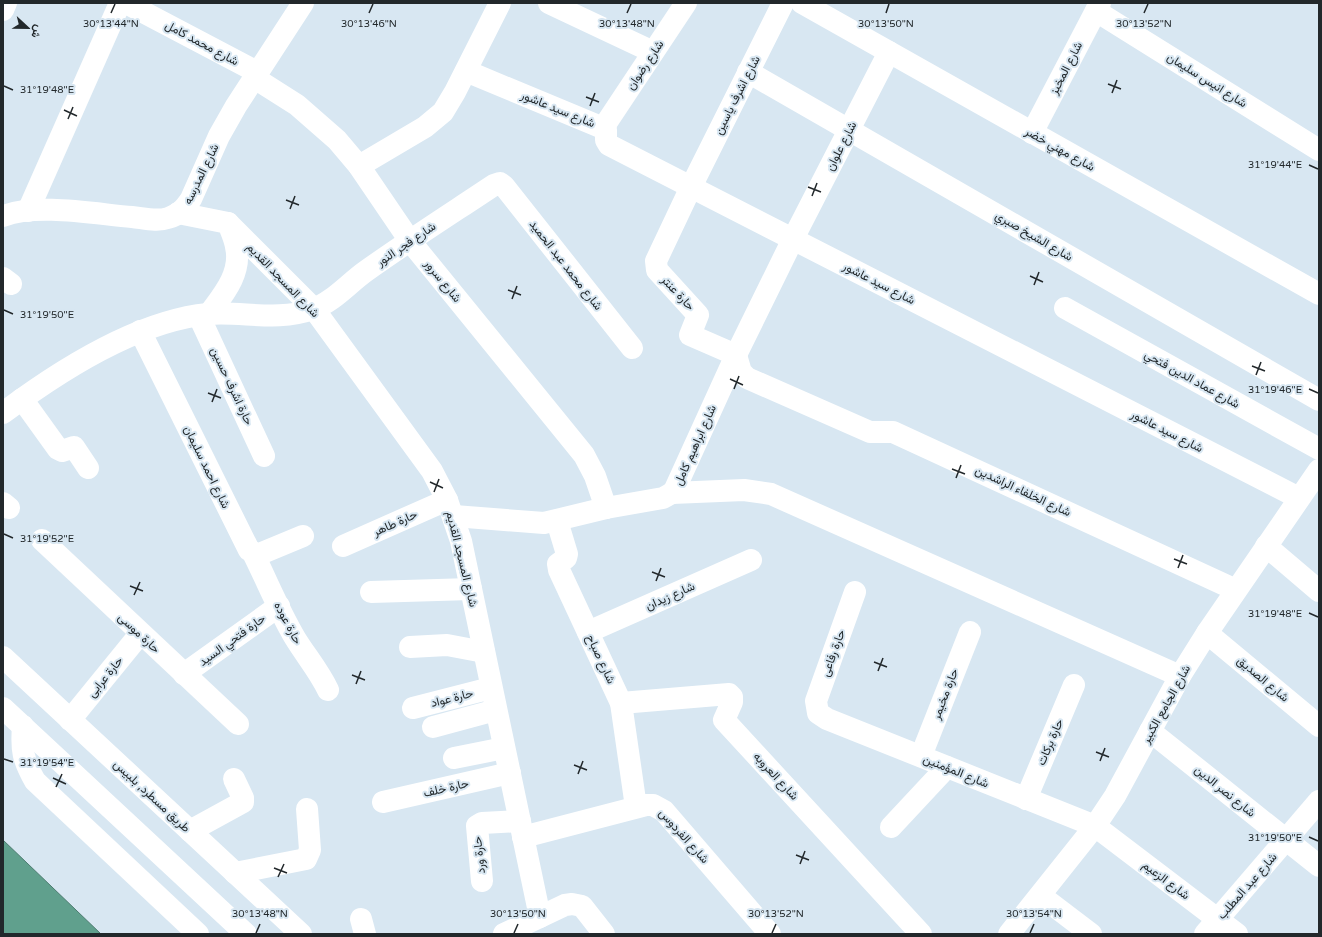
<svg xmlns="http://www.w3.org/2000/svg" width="1322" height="937" font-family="'Varela Round',Vazirmatn,sans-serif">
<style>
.water{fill:#60a08d;stroke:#4d7c70}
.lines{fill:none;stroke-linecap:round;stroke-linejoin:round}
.street{stroke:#fff;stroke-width:22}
.primary{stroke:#fff;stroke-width:22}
.ticks{fill:none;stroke:#22282b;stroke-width:1.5}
.labels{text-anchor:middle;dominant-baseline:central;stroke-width:4;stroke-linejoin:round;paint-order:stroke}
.street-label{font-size:12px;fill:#22282b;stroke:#d8e7f2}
.ticks-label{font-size:10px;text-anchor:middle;fill:#22282b;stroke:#d8e7f2;stroke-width:4;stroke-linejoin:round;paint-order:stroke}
</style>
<rect width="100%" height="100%" fill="#d8e7f2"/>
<polygon class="water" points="3,840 101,934 3,934"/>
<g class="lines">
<g class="street">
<polyline points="126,3 257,72"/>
<polyline points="549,3 653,52"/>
<polyline points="783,3 691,187 656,261 657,270 698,315 690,335 736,355 741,372 747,378 870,432 893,432 1236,590"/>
<polyline points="802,3 1319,294"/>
<polyline points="3,10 6,3"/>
<polyline points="1096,11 1319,150"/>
<polyline points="466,71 603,128 606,130 606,140 609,145 1299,498"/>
<polyline points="748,72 1319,400"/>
<polyline points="253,77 297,105 337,140 359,166 410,241 584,455 595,476 606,508"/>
<polyline points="603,128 686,3"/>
<polyline points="1032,133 1100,3"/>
<polyline points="359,166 425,127 443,112 455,92 500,3"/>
<polyline points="28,211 120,3"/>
<path d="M178,213L228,223C231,231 235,239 236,247C242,273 223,295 209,314"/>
<path d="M3,216C37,203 95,214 132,217C143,218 157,222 168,218C179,215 185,208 191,199L219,136L236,106L303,3"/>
<polyline points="228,223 314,309 432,471 447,500 461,541 540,917"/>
<polyline points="3,278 11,284"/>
<polyline points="1065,308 1319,449"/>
<polyline points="199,316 264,456"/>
<polyline points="140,331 249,550 257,554 262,553 303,536"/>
<polyline points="22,399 58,449 62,451 74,447 88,468"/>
<path d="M3,413C59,371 136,321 208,314C243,311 277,322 313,309C333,302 349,283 366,271C408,241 452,213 494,185L500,183L504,186L632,348"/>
<polyline points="672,493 744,490 771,494 1180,676"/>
<polyline points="3,503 9,508"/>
<polyline points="454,516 544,523 606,508 663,498 672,493 675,489 736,355 793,239 889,52"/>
<polyline points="557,521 567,554 566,558 558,564 559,570 621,703 636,807"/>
<polyline points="42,540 238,724"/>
<polyline points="343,546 447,500"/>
<polyline points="1266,546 1319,591"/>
<path d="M253,553C267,581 279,611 295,638C306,656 319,671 328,690"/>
<polyline points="371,592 471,589"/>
<polyline points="855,592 816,701 818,713 827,719 1095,826 1237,934"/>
<polyline points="588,632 751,560"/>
<polyline points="1207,633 1319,726"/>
<polyline points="410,647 447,645 484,652"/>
<polyline points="184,674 279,606"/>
<polyline points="621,703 729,694 732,697 732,702 724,720 921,934"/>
<polyline points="413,708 491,688"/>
<polyline points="70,720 140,634"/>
<polyline points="433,727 496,710"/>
<polyline points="1150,731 1319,866"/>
<polyline points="921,756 970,632"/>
<polyline points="454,758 504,748"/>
<polyline points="1026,799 1074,685"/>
<polyline points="383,802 510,773"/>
<polyline points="891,827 947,767"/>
<polyline points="190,831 243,802 243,798 234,779"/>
<polyline points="523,837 646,805 653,805 664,811 770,934"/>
<polyline points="235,873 306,859 310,850 307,809"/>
<polyline points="482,881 477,826 482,823 520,821"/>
<polyline points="1041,896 1091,934"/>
<polyline points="361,919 365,934"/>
<polyline points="504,934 565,905 572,904 582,906 604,934"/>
<polyline points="1009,934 1095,826 1115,796 1180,676 1207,633 1319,470"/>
<polyline points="1205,934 1319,801"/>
</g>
<g class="primary">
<polyline points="3,657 301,934"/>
<polyline points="3,708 246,934"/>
<path d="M23,726C21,750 23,760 35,781L198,934"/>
</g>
</g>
<path class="ticks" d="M111,13L115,4M369,13L373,4M627,13L631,4M886,13L889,4M1144,13L1148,4M1108,84L1121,89M4,86L13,90M1112,93L1117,80M586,97L599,102M590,106L595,93M64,110L77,116M68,119L73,107M1309,165L1318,169M808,187L821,192M812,196L817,183M286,200L299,205M290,209L295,196M1030,276L1043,282M1034,285L1039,272M508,290L521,295M512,299L517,286M4,310L13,314M1252,366L1265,371M1256,375L1261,362M730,379L743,385M734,389L739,376M1309,389L1318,393M208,393L221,398M212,402L217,389M952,469L965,474M956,478L961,465M430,482L443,488M434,492L439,479M4,534L13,538M1174,559L1187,564M1178,568L1183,555M652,572L665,577M656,581L661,568M130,586L143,591M134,595L140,582M1309,613L1318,617M874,662L887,667M878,671L883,658M352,675L365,680M356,684L361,671M1096,752L1109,757M4,759L13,762M1100,761L1105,748M574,765L587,770M578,774L583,761M53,778L66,784M56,787L62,774M1309,837L1318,841M796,855L809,860M800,864L805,851M274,868L287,873M278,877L284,864M256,933L260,924M514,933L518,924M772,933L776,924M1030,933L1034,924"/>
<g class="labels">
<g class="street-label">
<text transform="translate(202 43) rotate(28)">شارع محمد كامل</text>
<text transform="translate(645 65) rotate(-56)">شارع رضوان</text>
<text transform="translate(1066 68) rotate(-63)">شارع المخبز</text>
<text transform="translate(1207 80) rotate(32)">شارع انيس سليمان</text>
<text transform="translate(737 95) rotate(-63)">شارع اشرف ياسين</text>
<text transform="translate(558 109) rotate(22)">شارع سيد عاشور</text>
<text transform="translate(841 146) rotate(-63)">شارع علوان</text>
<text transform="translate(1060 149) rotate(29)">شارع مهني خضر</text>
<text transform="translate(201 174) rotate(-64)">شارع المدرسه</text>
<text transform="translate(1034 236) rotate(30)">شارع الشيخ صبري</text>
<text transform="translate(406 244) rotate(-34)">شارع فجر النور</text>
<text transform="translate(566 265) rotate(52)">شارع محمد عبد الحميد</text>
<text transform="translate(283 280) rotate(46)">شارع المسجد القديم</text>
<text transform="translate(443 281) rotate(51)">شارع سرور</text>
<text transform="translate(879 283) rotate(27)">شارع سيد عاشور</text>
<text transform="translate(678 293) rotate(47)">حارة عنتر</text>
<text transform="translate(1192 379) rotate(29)">شارع عماد الدين فتحي</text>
<text transform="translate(232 386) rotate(65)">حارة اشرف حسين</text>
<text transform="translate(1167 431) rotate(27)">شارع سيد عاشور</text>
<text transform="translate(695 445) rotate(-66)">شارع ابراهيم كامل</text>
<text transform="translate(207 467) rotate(64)">شارع احمد سليمان</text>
<text transform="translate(1023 491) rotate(25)">شارع الخلفاء الراشدين</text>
<text transform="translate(395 523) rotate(-24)">حارة طاهر</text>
<text transform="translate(462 559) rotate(76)">شارع المسجد القديم</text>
<text transform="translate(670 596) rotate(-24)">شارع زيدان</text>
<text transform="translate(288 623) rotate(62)">حارة عوده</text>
<text transform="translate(139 633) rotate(43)">حارة موسى</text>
<text transform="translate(232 640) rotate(-36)">حارة فتحي السيد</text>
<text transform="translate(833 653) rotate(-70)">حارة رفاعى</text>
<text transform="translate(601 659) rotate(65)">شارع صباح</text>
<text transform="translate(105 677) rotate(-51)">حارة عرابى</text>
<text transform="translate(1263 679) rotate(40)">شارع الصديق</text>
<text transform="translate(945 694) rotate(-69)">حارة مخيمر</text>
<text transform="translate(452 698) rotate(-14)">حارة عواد</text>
<text transform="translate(1166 704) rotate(-61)">شارع الجامع الكبير</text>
<text transform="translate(1050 742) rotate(-67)">حارة بركات</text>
<text transform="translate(956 771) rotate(22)">شارع المؤمنين</text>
<text transform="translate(776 776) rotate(47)">شارع العروبه</text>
<text transform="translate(446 788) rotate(-13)">حارة خلف</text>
<text transform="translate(1225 791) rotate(39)">شارع نصر الدين</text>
<text transform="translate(152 796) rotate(43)">طريق مسطرد, بلبيس</text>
<text transform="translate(684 836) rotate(48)">شارع الفردوس</text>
<text transform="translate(479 855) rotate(-96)">حارة ورد</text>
<text transform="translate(1166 880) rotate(37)">شارع الزعيم</text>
<text transform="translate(1247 886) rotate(-49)">شارع عبد المطلب</text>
</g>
</g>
<g class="ticks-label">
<text x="111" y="27">30°13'44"N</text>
<text x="1144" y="27">30°13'52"N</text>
<text x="369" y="27">30°13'46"N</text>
<text x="627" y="27">30°13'48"N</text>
<text x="886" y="27">30°13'50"N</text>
<text x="47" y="93">31°19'48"E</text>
<text x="1275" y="168">31°19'44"E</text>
<text x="47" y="318">31°19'50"E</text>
<text x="1275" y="393">31°19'46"E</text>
<text x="47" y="542">31°19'52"E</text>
<text x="1275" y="617">31°19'48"E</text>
<text x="47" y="766">31°19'54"E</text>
<text x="1275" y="841">31°19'50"E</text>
<text x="260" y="917">30°13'48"N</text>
<text x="518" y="917">30°13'50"N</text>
<text x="776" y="917">30°13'52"N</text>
<text x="1034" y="917">30°13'54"N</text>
</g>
<rect width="1322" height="937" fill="none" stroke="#22282b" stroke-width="8"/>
<g transform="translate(28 28) rotate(112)" stroke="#d8e7f2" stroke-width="3" paint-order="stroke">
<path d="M0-3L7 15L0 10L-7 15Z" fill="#22282b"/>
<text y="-6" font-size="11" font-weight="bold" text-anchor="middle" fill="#22282b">ش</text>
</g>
</svg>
